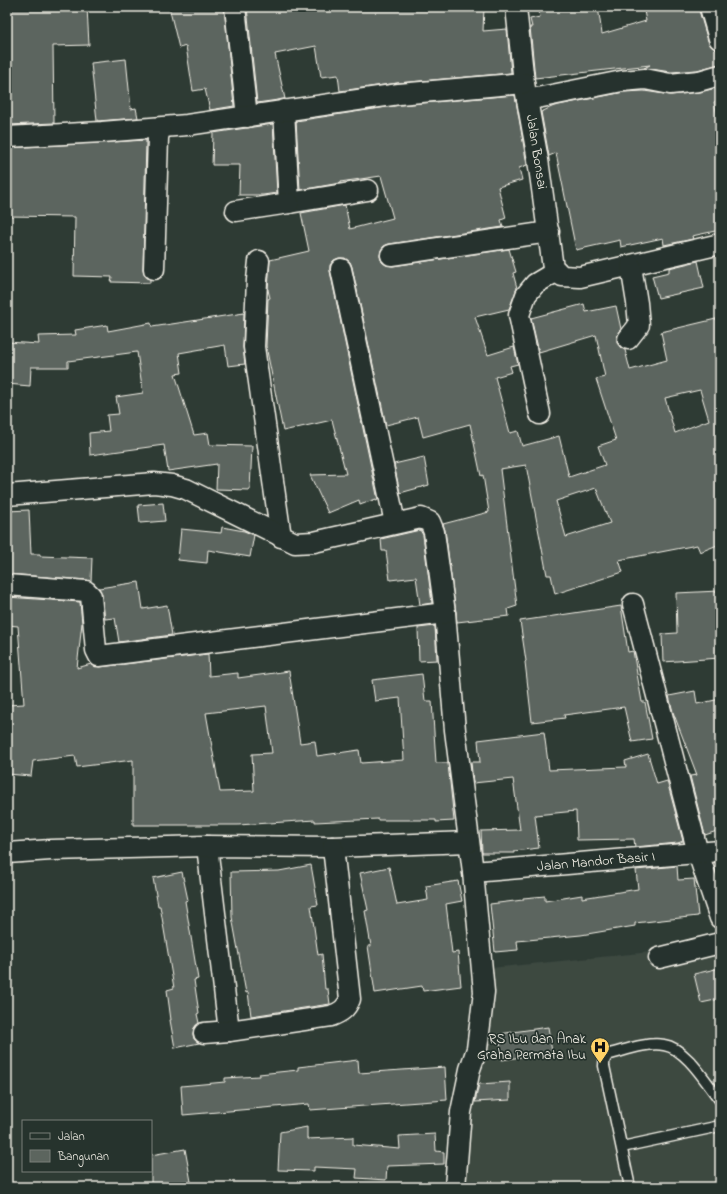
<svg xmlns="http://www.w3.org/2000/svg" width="727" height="1194" font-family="'Indie Flower',sans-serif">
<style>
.built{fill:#3c4841}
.building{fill:#5c655e;stroke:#f4f1e8;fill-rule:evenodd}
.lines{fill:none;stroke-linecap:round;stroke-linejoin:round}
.lane-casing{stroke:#f4f1e8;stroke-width:13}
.street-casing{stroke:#f4f1e8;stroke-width:23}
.secondary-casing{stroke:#f4f1e8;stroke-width:25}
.lane{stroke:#26332d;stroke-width:10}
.street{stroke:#26332d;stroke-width:20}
.secondary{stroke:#26332d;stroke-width:22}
.labels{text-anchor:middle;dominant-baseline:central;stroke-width:3.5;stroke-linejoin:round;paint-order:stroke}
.street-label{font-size:14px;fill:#f4f1e8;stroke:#26332d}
.poi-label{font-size:14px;fill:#f4f1e8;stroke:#26332d;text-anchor:end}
</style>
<rect width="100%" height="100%" fill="#2e3b34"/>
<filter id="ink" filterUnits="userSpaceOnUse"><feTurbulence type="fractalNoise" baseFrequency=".025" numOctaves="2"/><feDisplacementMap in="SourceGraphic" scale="8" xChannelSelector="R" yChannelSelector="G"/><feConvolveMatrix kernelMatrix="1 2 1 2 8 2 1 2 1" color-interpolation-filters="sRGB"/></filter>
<g filter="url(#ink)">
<polygon class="built" points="720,945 720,1187 463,1187 474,1073 487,1055 492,1004 490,968"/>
<g class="building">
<polygon points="7,7 87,7 89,45 53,46 54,123 7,125"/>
<polygon points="169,7 224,7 234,106 210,110 205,89 193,91 186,46 179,48"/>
<polygon points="247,7 484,7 483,31 507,29 511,73 398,83 340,91 338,75 321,77 316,46 275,54 285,99 257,103"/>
<polygon points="538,7 598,7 602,34 646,21 644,11 668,7 698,7 708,41 712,47 717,50 720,64 697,70 671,72 644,68 650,65 535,78 530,27 532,27 530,19 540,17"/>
<polygon points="126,59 131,109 136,108 138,118 97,121 91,63"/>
<polygon points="720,87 720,100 714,102 720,127 720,230 692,236 693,239 664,245 663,238 621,247 620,240 576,250 556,153 549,156 541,112 554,106 624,92 644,91 671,95 700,92"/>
<path d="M515,95L527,165L519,168L522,180L498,187L506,218L501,220L503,227L389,244L384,246L381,250L380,256L382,262L386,265L393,266L509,249L516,272L513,273L517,288L509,309L475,317L488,355L514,347L518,364L510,366L512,372L495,377L510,433L518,431L522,446L559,436L569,477L605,465L598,446L616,440L596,379L605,377L596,335L539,352L531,318L584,304L586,312L616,306L621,329L617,337V343L621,348L625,350L630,370L667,360L661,332L720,318V544L700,552L697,545L619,560L623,572L555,594L551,575H547L526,465L500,469L517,606L508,609L509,616L457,622L445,530L443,524L489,512L483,475L481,476L470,424L423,437L418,417L386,425L352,267L350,262L345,258H339L334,260L330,265V271L378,500L376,501V499L360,505L359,500L328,513L310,475L346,474L332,420L283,431L266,346L268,299L270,298L268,290L270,260L309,251L301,213L345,205L350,229L393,218L381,176L340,182V183L300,190L296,121L400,105ZM700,390L709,420L675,433L665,398ZM596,488L610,523L566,537L556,501Z"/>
<polygon points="273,124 277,193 263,195 239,195 240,165 212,165 213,133"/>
<polygon points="146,140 143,269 144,275 150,279 150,283 111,282 112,277 74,276 75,217 7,216 7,148"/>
<polygon points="698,261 704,288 658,298 652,276 669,272 669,268"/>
<polygon points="244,313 243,347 245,364 228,366 225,345 179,353 182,373 175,374 194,435 208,433 210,445 252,446 250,490 216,489 217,464 168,471 164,445 90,455 89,433 109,431 107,415 119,414 116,397 143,393 137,352 68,361 68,367 31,367 30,386 7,384 7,342 39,344 38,336 76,335 75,330 107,325 108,331 151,323 152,327"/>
<polygon points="424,457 429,485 400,493 394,464"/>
<polygon points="163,503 165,521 140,523 138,505"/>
<polygon points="29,510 31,554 40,554 40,556 92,558 91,581 87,580 7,574 7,511"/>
<polygon points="222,527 244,531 254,535 250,557 208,550 207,563 178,560 181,529 221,533"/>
<polygon points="420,530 423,535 432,603 420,605 416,577 390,580 386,551 382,551 381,539"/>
<polygon points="139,582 143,609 167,605 172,635 119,642 115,618 105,619 102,595 99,588"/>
<polygon points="719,591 720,658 663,662 662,634 677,633 676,593"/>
<path d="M7,597L80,602L82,623L77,668L91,664L94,666L100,667L208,654L209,676L238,673V678L289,671L300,743L315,741L317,756L359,750L361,763L404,760L400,698L375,701L372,680L422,674L425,701H432L436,763H448L454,821L436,822V820H378V819L315,822V820L238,825H133V760L77,767L75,756L33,761L31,776L7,774V705L24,704L18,626L7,625ZM266,706L272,753L252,754L254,791L220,792L206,713Z"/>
<polygon points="621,606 628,652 633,651 642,702 645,702 652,739 632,742 624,707 564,715 565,718 532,722 525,662 526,661 520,621"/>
<polygon points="435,626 437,660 419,661 418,628"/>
<polygon points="695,691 697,704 720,699 720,830 705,835 690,776 697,775 673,712 669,696"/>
<polygon points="544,732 549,770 626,767 625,761 648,754 657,784 667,781 683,841 678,843 635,847 634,839 577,840 576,811 535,815 539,848 514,851 514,853 482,853 481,831 520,830 513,779 473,783 471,762 480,762 478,740"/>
<polygon points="311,865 318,905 311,906 318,955 322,954 325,989 328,989 330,1004 251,1016 248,992 246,993 232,917 231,872 279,871"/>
<polygon points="677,866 678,880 694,879 698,916 635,923 635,926 581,935 517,941 518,950 495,952 490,904 523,900 523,898 545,896 545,901 582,895 582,898 638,889 636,870"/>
<polygon points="389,867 397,905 428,900 426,886 458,881 462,901 446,904 452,953 458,952 461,986 423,991 422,986 375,993 368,946 371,946 365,911 368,910 360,873"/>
<polygon points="182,872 188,900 185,901 198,979 194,980 199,1013 197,1014 199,1023 194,1028 193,1034 194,1039 199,1043 175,1048 170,1020 171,1020 167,990 174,988 160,906 158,906 153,878"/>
<polygon points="720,968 720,999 701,1003 694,974"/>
<polygon points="548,1027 552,1052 502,1060 499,1034"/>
<polygon points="358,1060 359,1073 445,1067 447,1100 310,1110 309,1104 183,1115 181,1086 225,1082 225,1078 259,1076 259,1074 298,1070 298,1067"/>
<polygon points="510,1082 510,1100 475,1102 479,1084"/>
<polygon points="307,1127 307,1139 353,1137 353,1145 400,1149 399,1136 435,1134 436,1151 444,1152 444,1164 387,1166 386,1180 356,1178 357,1169 314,1167 314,1171 278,1170 280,1132"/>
<polygon points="185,1149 192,1187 151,1187 151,1155"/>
</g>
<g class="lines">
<g class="lane-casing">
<g id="lane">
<polyline points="622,1147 720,1126"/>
<path d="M630,1187L604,1066C604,1060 605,1057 610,1054C626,1050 647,1042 664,1045C686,1048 707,1084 720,1100"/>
</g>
</g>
<g class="street-casing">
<g id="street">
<polyline points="235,7 247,117"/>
<polyline points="516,7 524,83 538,160 553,268 562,276 580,277 720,244"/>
<polyline points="527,100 622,81 645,79 670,84 699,81 720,75"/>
<polyline points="284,110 289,203 368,190"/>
<polyline points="7,137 102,132 187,125 399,94 524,83"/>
<polyline points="236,211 289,203"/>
<polyline points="391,255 549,232"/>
<polyline points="259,261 257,280 254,347 281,537"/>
<polyline points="154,269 158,138 160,128"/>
<polyline points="341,269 395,523"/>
<polyline points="628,339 639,325 637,303 631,266"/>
<polyline points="540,414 519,315 526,295 535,284 557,271"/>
<polyline points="7,495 154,483 172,485 186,489 295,543 314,542 421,518 430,522 434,532 445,613 455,730 473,872 484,992 477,1049 470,1069 461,1112 455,1187"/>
<polyline points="7,585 86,591 91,596 96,650 99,656 445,613"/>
<polyline points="633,604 698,853 720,918"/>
<polyline points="207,846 229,1031"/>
<polyline points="7,853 51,850 207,846 333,847 469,842"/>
<polyline points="473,872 720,851"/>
<polyline points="659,958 720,943"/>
<path d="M204,1033L229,1031L331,1016C341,1012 346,1009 350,999L333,847"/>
</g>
</g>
<g class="secondary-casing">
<polyline id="secondary" points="711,7 720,38"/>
</g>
<use href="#lane" class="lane"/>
<use href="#street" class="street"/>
<use href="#secondary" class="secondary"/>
</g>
</g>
<defs>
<g id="hospital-pin" transform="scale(1)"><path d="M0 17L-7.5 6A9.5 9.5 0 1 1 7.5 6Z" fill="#ffd166" stroke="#26332d"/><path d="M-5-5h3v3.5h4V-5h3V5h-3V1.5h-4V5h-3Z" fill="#111"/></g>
</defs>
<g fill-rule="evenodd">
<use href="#hospital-pin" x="600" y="1047"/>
</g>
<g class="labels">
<g class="street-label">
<text transform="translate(536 152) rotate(81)">Jalan Bonsai</text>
<text transform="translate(596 862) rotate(-5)">Jalan Mandor Basir I</text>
</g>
<g class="poi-label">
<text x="586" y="1039">RS Ibu dan Anak<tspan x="586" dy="16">Graha Permata Ibu</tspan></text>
</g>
</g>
<rect width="727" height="1194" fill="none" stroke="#26332d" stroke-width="24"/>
<rect x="12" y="12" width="703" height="1170" fill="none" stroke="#f4f1e8" stroke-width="1.5" filter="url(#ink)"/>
<rect x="22" y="1120" width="130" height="52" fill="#26332d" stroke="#787f78"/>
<rect x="30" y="1133" width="20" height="6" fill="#26332d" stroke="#787f78"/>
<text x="58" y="1140" font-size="12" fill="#f4f1e8">Jalan</text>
<rect x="30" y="1150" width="20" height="12" fill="#5c655e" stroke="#787f78"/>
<text x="58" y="1160" font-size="12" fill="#f4f1e8">Bangunan</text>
</svg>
